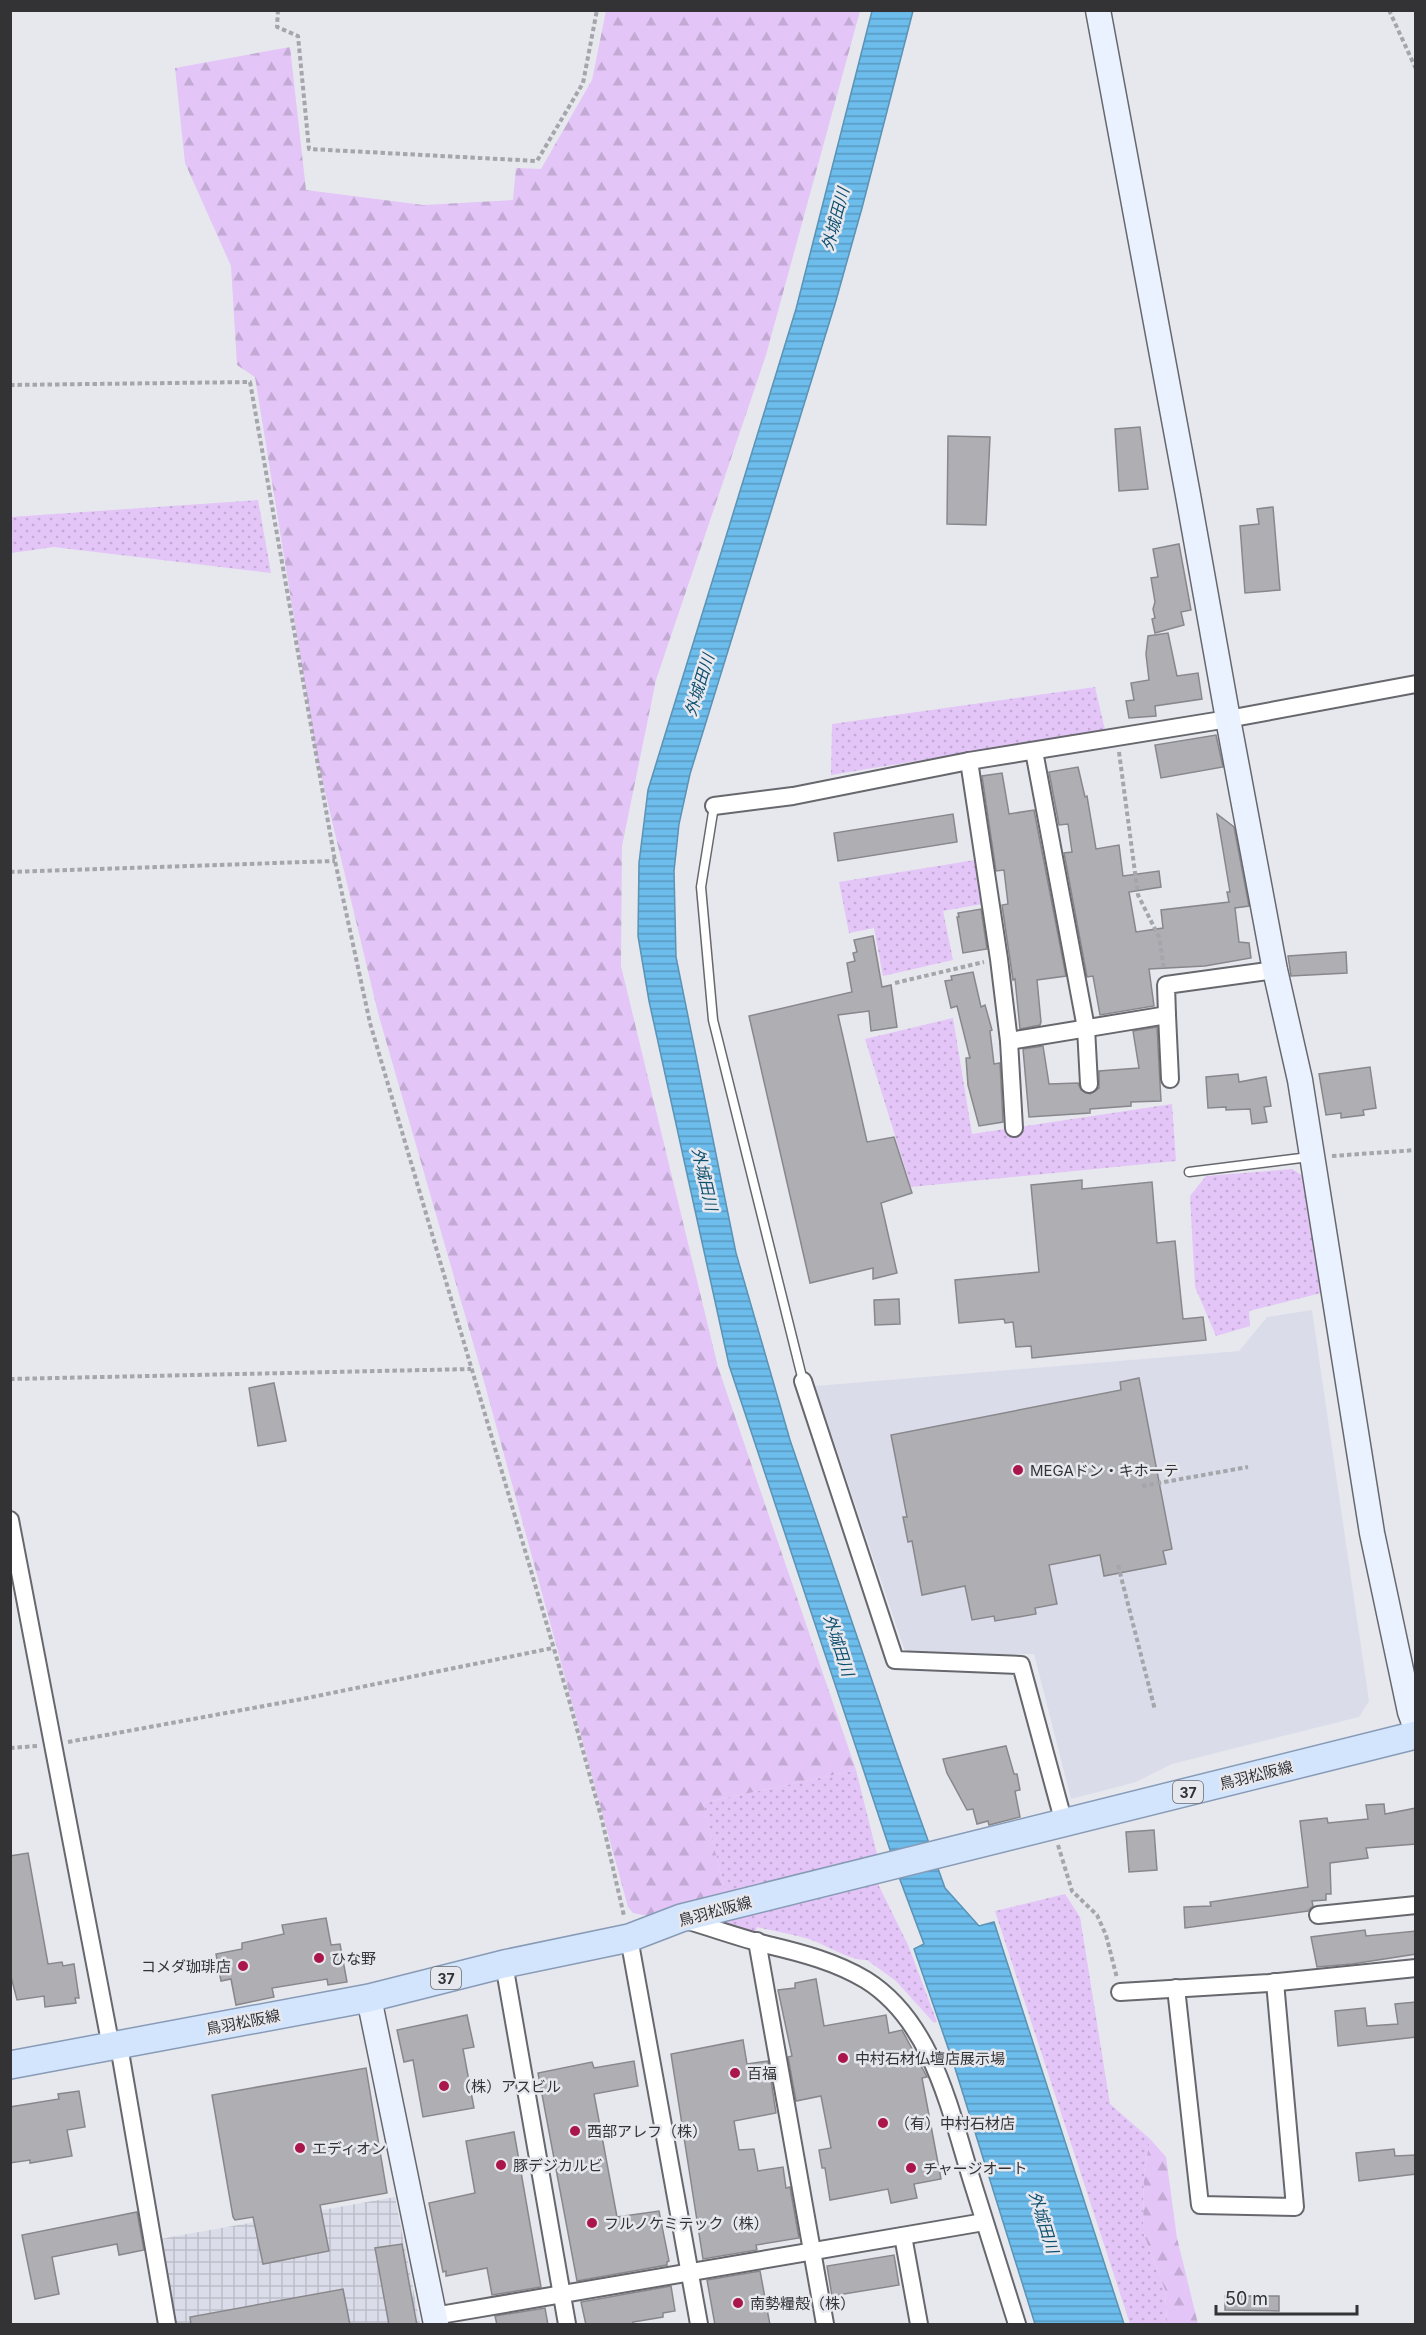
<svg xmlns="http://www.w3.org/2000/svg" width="1426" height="2335" font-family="Inter,'Noto Sans JP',sans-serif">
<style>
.built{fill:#dadde9}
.industrial{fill:url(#industrial-grid)}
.grass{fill:url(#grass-dots)}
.forest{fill:url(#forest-firs)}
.water{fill:url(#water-rules);stroke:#5b93b5;stroke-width:1.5}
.building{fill:#aeaeb3;stroke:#88878c;stroke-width:1.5}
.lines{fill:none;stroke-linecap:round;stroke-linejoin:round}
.lane-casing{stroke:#67686d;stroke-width:11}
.street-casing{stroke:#67686d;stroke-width:20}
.secondary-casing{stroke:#67686d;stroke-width:27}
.primary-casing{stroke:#889bb6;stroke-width:30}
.path{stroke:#a5a6ab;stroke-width:4;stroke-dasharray:4.5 3;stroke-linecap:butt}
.lane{stroke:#fff;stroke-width:8}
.street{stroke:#fff;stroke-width:16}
.secondary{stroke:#e9f2fe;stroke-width:24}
.primary{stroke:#d3e5fd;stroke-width:27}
.poi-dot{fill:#aa1649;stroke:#e7e8ee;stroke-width:2}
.labels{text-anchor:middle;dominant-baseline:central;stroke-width:5;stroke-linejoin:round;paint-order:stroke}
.shield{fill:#e7e8ee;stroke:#69696d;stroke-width:1.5}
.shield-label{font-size:14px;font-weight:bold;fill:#333336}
.poi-label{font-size:15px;fill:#333336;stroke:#e7e8ee;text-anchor:start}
.street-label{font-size:15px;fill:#333336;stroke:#e7e8ee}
.water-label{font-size:16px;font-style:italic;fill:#10506f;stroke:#e7e8ee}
</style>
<defs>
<pattern id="industrial-grid" width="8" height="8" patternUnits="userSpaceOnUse" patternTransform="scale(1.5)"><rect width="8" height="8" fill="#dadde9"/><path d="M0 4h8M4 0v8" fill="none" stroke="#bcbec8"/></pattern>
<pattern id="grass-dots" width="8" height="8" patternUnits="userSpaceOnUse" patternTransform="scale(1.5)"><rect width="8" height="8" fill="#e3c5f7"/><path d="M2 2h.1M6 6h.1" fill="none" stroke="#c3aad4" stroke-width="1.8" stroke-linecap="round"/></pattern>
<pattern id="forest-firs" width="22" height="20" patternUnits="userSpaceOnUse" patternTransform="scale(1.5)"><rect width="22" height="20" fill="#e3c5f7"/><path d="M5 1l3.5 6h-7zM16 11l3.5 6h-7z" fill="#c3aad4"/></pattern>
<pattern id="water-rules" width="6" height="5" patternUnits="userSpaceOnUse" patternTransform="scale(1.5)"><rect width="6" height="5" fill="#6cbcec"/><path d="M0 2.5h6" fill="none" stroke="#5999c0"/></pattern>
</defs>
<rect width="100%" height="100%" fill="#e7e8ee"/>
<polygon class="built" points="1312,1310 1369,1701 1359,1717 1172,1764 1136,1782 1071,1799 1034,1654 906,1654 815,1386 1239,1351 1267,1317"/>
<polygon class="industrial" points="395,2197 420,2324 174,2324 160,2239"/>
<g class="grass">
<polygon points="258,500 271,573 54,547 11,553 11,517"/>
<polygon points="1095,687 1105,730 831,775 832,724"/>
<polygon points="975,860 982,904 943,911 953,960 883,976 874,928 849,933 839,882"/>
<polygon points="953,1018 972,1134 1172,1104 1176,1161 911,1187 865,1039"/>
<polygon points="1292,1169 1308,1179 1325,1292 1249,1311 1250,1326 1216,1336 1195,1287 1190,1196 1206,1176"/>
<polygon points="856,1770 878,1858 726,1895 703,1803"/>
<path d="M877,1882L908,1945L937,2022L934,2023L896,1981L867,1960C850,1961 827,1945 809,1939C792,1934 774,1931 757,1927L754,1936L716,1924Z"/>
<polygon points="1065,1894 1080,1917 1110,2104 1150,2139 1144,2173 1143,2232 1165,2290 1167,2324 1130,2324 995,1911"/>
</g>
<g class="forest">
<polygon points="606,11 860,11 766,355 656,680 622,846 621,966 718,1367 856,1770 703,1803 726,1895 648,1916 633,1913 628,1907 480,1367 378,1013 316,754 255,377 237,365 231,266 185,163 175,68 290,47 306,190 423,205 513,200 516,168 541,169 592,80"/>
<polygon points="1150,2139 1166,2157 1177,2238 1198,2324 1167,2324 1165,2290 1143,2232 1144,2173"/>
</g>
<polygon class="water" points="872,11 913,11 862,208 835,304 690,774 679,824 674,871 676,957 736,1253 790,1440 896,1751 945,1888 979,1926 994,1922 1124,2324 1035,2324 954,2065 914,1949 924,1944 899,1877 729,1365 649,1001 638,936 639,863 648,790 796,309"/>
<g class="building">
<polygon points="1140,427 1148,489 1119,491 1115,429"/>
<polygon points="948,436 990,437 986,525 947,524"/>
<polygon points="1273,507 1280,590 1245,593 1240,526 1259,524 1257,509"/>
<polygon points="1179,544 1191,610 1181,612 1184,625 1155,633 1152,619 1155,618 1153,609 1155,602 1151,578 1158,577 1153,549"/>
<polygon points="1168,633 1177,676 1198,673 1202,699 1155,706 1156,716 1129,718 1126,701 1134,700 1131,683 1149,680 1146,654 1148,636"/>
<polygon points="1216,735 1223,767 1161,778 1155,745"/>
<polygon points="1078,767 1085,797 1087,796 1096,849 1119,845 1123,876 1159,871 1161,887 1129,892 1136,932 1163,928 1161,910 1229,902 1227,892 1230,892 1217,814 1234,827 1249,906 1235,908 1239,942 1249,943 1251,958 1205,966 1149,969 1154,1006 1100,1015 1093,976 1087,977 1064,853 1072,852 1068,824 1059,825 1049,772"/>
<polygon points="1002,773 1009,814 1034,810 1066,976 1037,980 1041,1022 1040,1025 1020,1029 1015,979 1013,980 1002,905 1008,904 1004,870 996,871 982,776"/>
<polygon points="953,814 957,842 838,861 834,833"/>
<polygon points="981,909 987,949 963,953 957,917 959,917 958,913"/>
<polygon points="873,936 882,987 891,985 897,1027 871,1031 869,1011 838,1015 867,1142 894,1137 912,1193 881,1203 897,1273 873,1279 873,1268 810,1283 749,1016 852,992 847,963 855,961 853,953 857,952 854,940"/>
<polygon points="1346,952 1347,973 1291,976 1288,956"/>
<polygon points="973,972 981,1007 985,1005 992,1030 990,1031 994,1064 1000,1063 1003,1122 979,1126 968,1085 966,1058 970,1058 957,1006 951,1008 945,981 952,980 951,976"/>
<polygon points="1157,1027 1161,1101 1131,1102 1131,1106 1090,1109 1090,1113 1029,1117 1023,1049 1043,1046 1049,1084 1078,1083 1081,1090 1090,1094 1099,1088 1099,1071 1139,1068 1133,1031"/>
<polygon points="1370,1067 1376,1108 1363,1110 1364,1115 1341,1118 1341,1113 1326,1115 1319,1074"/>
<polygon points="1238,1074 1239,1082 1266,1077 1271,1106 1264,1107 1267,1122 1252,1124 1250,1109 1226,1110 1226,1107 1208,1108 1206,1077"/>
<polygon points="1082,1180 1082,1189 1152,1182 1157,1243 1175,1241 1183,1319 1203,1317 1206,1340 1032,1358 1031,1346 1016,1347 1013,1322 1005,1323 1004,1319 959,1323 955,1280 1039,1272 1031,1185"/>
<polygon points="899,1299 900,1324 875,1325 874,1300"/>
<polygon points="1139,1378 1172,1549 1163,1551 1166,1564 1104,1576 1100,1555 1049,1565 1057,1604 1035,1608 1036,1614 995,1621 994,1616 972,1620 965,1586 922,1595 912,1541 908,1542 903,1517 907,1517 891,1435 1121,1390 1120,1382"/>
<polygon points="274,1383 286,1441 258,1446 249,1388"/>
<polygon points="1006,1746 1014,1774 1017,1774 1020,1790 1015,1791 1020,1817 989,1825 988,1821 977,1824 973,1809 967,1810 947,1773 943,1759"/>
<polygon points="1384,1804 1385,1814 1416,1808 1416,1844 1366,1848 1368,1858 1330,1863 1331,1894 1326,1894 1326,1900 1312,1901 1313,1906 1308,1911 1185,1928 1184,1907 1211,1906 1210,1902 1308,1887 1300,1821 1327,1818 1328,1823 1368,1819 1366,1805"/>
<polygon points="1154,1830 1157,1870 1129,1872 1126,1832"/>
<polygon points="28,1853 48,1964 62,1962 63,1966 74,1964 79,1998 75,1998 76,2003 45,2007 44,1996 17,2000 10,1973 10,1856"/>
<polygon points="326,1918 331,1945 340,1944 347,1982 328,1985 327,1979 272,1988 274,1997 236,2005 231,1979 221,1981 216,1954 242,1949 242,1943 284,1934 282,1925"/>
<polygon points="1365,1930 1366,1936 1416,1931 1416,1954 1352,1964 1317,1967 1311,1937"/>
<polygon points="816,1979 824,2026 886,2015 889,2033 902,2030 927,2077 922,2078 941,2179 914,2184 917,2198 891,2203 888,2189 830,2200 825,2168 822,2168 819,2150 831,2148 821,2096 796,2101 788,2057 792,2056 778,1990 795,1988 795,1983"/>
<polygon points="1416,2002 1416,2037 1338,2046 1335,2011 1365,2008 1367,2026 1398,2024 1395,2004"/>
<polygon points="467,2015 474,2047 463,2049 474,2108 423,2117 413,2060 404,2062 397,2030"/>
<polygon points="743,2040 747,2064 768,2061 776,2113 734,2121 739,2150 754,2149 758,2171 783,2167 786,2188 790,2187 799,2238 756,2245 757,2250 703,2259 671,2054"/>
<polygon points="634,2061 638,2086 594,2094 617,2217 659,2211 669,2261 667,2262 667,2265 577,2281 538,2073 592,2062 594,2068"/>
<polygon points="366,2068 387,2193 320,2205 329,2251 263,2264 253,2217 235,2220 233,2217 212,2095"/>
<polygon points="79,2091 85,2127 67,2130 72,2156 30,2163 30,2160 10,2163 10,2107 59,2099 58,2094"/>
<polygon points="514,2132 541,2287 492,2295 487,2268 446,2276 446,2271 443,2272 429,2203 475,2193 466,2141"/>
<polygon points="1394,2149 1395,2156 1416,2155 1416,2174 1359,2181 1356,2153"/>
<polygon points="137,2212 144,2250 119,2255 117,2244 52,2257 59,2294 35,2299 22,2235"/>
<polygon points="402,2244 410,2288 417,2325 389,2325 375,2248"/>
<polygon points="894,2255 899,2285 832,2296 827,2266"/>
<polygon points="760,2271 770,2325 715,2325 707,2280"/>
<polygon points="671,2286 675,2311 663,2313 663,2317 633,2322 634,2325 586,2325 581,2302"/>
<polygon points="343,2289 350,2325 191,2325 190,2317"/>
<polygon points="1225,2296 1279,2296 1279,2311 1225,2310"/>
<polygon points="545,2308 548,2325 497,2325 495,2316"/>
</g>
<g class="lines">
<g class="lane-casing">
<g id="lane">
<polyline points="714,806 701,887 713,1020 803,1381"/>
<polyline points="1189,1172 1309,1157"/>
</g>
</g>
<g class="street-casing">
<g id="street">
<polyline points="1034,751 1086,1028 1089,1084"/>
<polyline points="969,761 999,959 1009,1041 1167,1015 1166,985 1275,970"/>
<polyline points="714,806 793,796 969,761 1228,719 1416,684"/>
<polyline points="1167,1015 1170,1079"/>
<polyline points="1009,1041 1014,1128"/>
<polyline points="803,1381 895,1660 1021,1665 1064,1823"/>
<polyline points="10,1520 111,2047"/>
<polyline points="1318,1915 1416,1905"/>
<path d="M685,1920C713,1928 740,1938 768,1945C802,1953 836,1962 866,1980C933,2022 950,2111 972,2181C987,2229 1002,2277 1017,2324"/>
<polyline points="629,1938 699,2324"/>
<polyline points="757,1941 825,2324"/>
<polyline points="504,1964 567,2324"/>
<polyline points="1176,1988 1200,2205 1295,2207 1275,1982"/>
<polyline points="1120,1992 1269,1983 1416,1968"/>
<polyline points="119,2046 167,2324"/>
<polyline points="903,2236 919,2324"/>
<polyline points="434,2316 984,2222"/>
</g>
</g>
<g class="secondary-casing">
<g id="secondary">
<polyline points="1098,10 1188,495 1228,719 1275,970 1300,1080 1372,1533 1410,1712 1416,1728"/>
<polyline points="369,1998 436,2324"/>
</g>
</g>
<g class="primary-casing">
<polyline id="primary" points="10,2065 369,1998 504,1964 629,1938 681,1918 1416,1735"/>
</g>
<g class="path">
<polyline points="278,10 277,27 298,36 309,149 537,161 583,83 597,10"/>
<polyline points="1389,10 1416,69"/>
<polyline points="10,385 250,382 335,861 370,1023 569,1700 602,1820 624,1916"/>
<polyline points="1119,752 1138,895 1159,937 1164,969"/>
<polyline points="10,872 335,861"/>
<polyline points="895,983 984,962"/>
<polyline points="1332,1156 1416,1150"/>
<polyline points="10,1379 471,1369"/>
<polyline points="1142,1486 1248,1467"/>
<polyline points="1118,1565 1155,1710"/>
<polyline points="68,1742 302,1699 553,1648"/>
<polyline points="10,1748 37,1746"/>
<polyline points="1058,1845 1072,1891 1097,1915 1106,1935 1117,1978"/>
</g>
<use href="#lane" class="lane"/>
<use href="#street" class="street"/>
<use href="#secondary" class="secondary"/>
<use href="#primary" class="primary"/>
</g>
<g class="poi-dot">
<circle cx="1018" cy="1470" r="6"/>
<circle cx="319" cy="1958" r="6"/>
<circle cx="243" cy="1966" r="6"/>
<circle cx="843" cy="2058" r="6"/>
<circle cx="735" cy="2073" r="6"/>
<circle cx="444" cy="2086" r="6"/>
<circle cx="883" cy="2123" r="6"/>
<circle cx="575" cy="2131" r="6"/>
<circle cx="300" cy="2148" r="6"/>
<circle cx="501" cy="2165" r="6"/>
<circle cx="911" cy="2168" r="6"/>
<circle cx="592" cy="2223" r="6"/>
<circle cx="738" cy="2303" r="6"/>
</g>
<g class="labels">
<g class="shield">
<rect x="1173" y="1781" width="30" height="22" rx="4.5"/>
<rect x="431" y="1967" width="30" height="22" rx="4.5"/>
</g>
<g class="shield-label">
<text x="1188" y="1792">37</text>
<text x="446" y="1978">37</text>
</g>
<g class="poi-label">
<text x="1030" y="1470">MEGAドン・キホーテ</text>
<text x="331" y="1958">ひな野</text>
<text x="231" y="1966" text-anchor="end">コメダ珈琲店</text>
<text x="855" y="2058">中村石材仏壇店展示場</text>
<text x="747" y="2073">百福</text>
<text x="456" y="2086">（株）アスビル</text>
<text x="895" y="2123">（有）中村石材店</text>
<text x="587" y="2131">西部アレフ（株）</text>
<text x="312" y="2148">エディオン</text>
<text x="513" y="2165">豚デジカルビ</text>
<text x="923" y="2168">チャージオート</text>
<text x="604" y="2223">フルノケミテック（株）</text>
<text x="750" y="2303">南勢糧殻（株）</text>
</g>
<g class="street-label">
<text transform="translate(1256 1775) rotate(-14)">鳥羽松阪線</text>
<text transform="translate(715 1911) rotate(-15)">鳥羽松阪線</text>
<text transform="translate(243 2022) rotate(-11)">鳥羽松阪線</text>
</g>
<g class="water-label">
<text transform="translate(835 219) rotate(-75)">外城田川</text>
<text transform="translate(699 685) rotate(-73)">外城田川</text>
<text transform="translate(705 1179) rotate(77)">外城田川</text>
<text transform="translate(839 1645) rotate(72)">外城田川</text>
<text transform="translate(1044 2222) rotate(73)">外城田川</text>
</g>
</g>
<rect width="1426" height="2335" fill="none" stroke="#333336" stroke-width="24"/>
<path d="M1216 2305v9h141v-9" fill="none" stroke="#333336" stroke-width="3"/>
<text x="1225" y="2305" font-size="18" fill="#333336" stroke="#e7e8ee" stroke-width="4.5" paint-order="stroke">50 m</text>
</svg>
